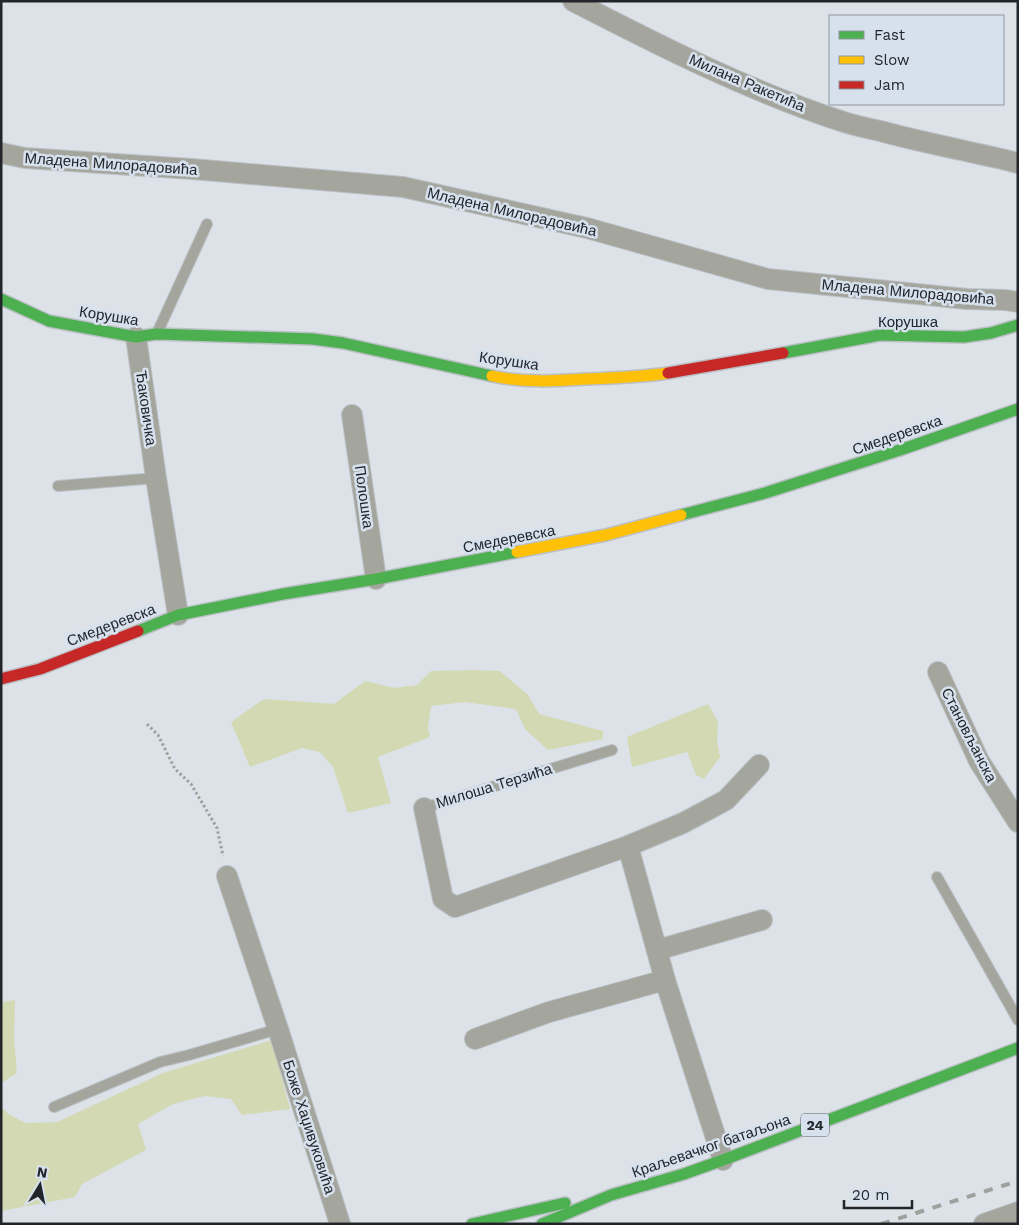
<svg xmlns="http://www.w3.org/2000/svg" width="1019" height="1225" font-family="'Work Sans',sans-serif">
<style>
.green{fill:#d2d9b3}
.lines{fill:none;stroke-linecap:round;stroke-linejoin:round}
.lane-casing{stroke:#bbc0c5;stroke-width:12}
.street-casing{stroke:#bbc0c5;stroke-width:22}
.fast-casing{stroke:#bbc0c5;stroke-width:14}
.slow-casing{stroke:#bbc0c5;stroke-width:14}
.jam-casing{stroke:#bbc0c5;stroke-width:14}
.path{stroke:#9fa19c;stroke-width:3;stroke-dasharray:2.5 2.5;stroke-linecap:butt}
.lane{stroke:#a4a69d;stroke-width:10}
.street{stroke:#a4a69d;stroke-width:20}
.fast{stroke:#4caf50;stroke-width:11}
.slow{stroke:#ffc107;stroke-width:11}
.jam{stroke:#c62828;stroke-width:11}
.rail{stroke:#9ea19e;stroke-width:4;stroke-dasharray:9 9;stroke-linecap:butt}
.labels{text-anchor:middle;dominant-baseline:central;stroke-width:5;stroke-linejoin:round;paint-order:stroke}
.shield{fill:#d7e1ed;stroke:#585e64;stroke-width:1}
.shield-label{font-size:14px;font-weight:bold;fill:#22262a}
.street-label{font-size:15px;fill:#22262a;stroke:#d7e1ed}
</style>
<rect width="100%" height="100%" fill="#dce2e8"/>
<g class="green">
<polygon points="475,670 500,671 528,695 539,714 603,731 603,739 548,750 525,729 516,709 465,702 431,706 428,728 430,737 378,757 391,803 348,813 333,767 320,752 302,748 250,767 231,722 264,699 334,704 365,681 395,688 417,685 431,671"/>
<polygon points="708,704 718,722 717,740 720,757 704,779 696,775 687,752 632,767 627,737"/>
<polygon points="15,1000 14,1040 17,1073 1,1083 1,1002"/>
<polygon points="272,1040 290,1109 242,1115 231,1099 205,1096 173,1104 138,1124 146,1150 82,1184 75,1197 1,1211 1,1106 7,1113 25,1123 57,1122 163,1073"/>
</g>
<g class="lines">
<g class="lane-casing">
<g id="lane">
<polyline points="158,331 207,224"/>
<polyline points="58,486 156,478"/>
<polyline points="424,808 612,750"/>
<polyline points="937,877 1018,1020"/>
<polyline points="54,1107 160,1062 189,1055 278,1029"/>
</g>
</g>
<g class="street-casing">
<g id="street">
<path d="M573,1C660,46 751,92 844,122C857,126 871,129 884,132C929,144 973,152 1018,163"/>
<polyline points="1,153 25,158 192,169 403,187 587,228 768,279 967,299 1005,300 1018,302"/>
<polyline points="136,337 156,478 178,615"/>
<polyline points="352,415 376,579"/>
<polyline points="938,672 979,761 1018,822"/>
<polyline points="424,808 443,899 455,907 628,846 665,980 723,1160"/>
<polyline points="628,846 683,823 726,800 759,765"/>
<polyline points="227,876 278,1029 340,1224"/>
<polyline points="657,950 762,920"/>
<polyline points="475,1039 549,1012 665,980"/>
<polyline points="984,1224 1018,1212"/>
</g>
</g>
<g class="fast-casing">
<g id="fast">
<polyline points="1,299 49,321 136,337 156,334 313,339 343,343 492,376"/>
<polyline points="783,353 880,335 964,337 991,333 1018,325"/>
<polyline points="681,515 765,493 903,449 1018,409"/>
<polyline points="138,631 178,615 283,594 376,579 517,552"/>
<polyline points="472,1224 565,1203"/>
<polyline points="542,1224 611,1195 684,1174 723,1160 1018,1048"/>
</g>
</g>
<g class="slow-casing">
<g id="slow">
<path d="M492,376C524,383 555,381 587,379C614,378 641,377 668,373"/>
<polyline points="517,552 606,535 681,515"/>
</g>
</g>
<g class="jam-casing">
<g id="jam">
<polyline points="668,373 783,353"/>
<polyline points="1,679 40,669 138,631"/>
</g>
</g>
<polyline class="path" points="147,724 158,735 175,769 191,784 217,828 223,856"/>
<use href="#lane" class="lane"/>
<use href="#street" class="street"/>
<use href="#fast" class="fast"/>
<use href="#slow" class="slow"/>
<use href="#jam" class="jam"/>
<polyline class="rail" points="881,1224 1018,1181"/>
</g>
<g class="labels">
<rect class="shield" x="801" y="1113.5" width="28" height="23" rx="4"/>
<g class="shield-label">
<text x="815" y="1125">24</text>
</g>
<g class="street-label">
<text transform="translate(747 83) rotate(23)">Милана Ракетића</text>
<text transform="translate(111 164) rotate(4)">Младена Милорадовића</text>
<text transform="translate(512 212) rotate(13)">Младена Милорадовића</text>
<text transform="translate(908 292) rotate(5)">Младена Милорадовића</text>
<text transform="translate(109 316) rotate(9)">Корушка</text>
<text x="908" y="322">Корушка</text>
<text transform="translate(509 361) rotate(8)">Корушка</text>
<text transform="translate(146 408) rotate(82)">Ђаковичка</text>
<text transform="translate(897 435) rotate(-19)">Смедеревска</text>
<text transform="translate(364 497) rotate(82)">Полошка</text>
<text transform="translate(509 539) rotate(-11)">Смедеревска</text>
<text transform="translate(111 625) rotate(-21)">Смедеревска</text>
<text transform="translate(969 735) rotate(63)">Становљанска</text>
<text transform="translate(494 786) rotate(-17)">Милоша Терзића</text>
<text transform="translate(309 1127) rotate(72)">Боже Хаџивуковића</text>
<text transform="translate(711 1146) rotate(-19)">Краљевачког батаљона</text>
</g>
</g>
<rect width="1019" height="1225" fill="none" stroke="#22262a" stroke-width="5"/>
<rect x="829" y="15" width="175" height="90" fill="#d7e1ed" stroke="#8f969f"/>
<rect x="839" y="31" width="25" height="8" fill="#4caf50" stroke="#8f969f"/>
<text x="874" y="40" font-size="15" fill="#22262a">Fast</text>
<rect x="839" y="56" width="25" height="8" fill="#ffc107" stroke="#8f969f"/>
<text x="874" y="65" font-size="15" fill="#22262a">Slow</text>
<rect x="839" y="81" width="25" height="8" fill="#c62828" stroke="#8f969f"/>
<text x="874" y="90" font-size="15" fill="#22262a">Jam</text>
<g transform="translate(40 1185) rotate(10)" stroke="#d7e1ed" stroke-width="4" paint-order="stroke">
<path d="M0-4L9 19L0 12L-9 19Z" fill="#22262a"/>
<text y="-8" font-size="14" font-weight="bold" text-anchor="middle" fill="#22262a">N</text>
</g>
<path d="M844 1200v8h68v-8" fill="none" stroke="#22262a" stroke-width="2.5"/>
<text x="852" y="1200" font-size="15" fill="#22262a" stroke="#d7e1ed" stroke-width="4" paint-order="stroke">20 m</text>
</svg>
